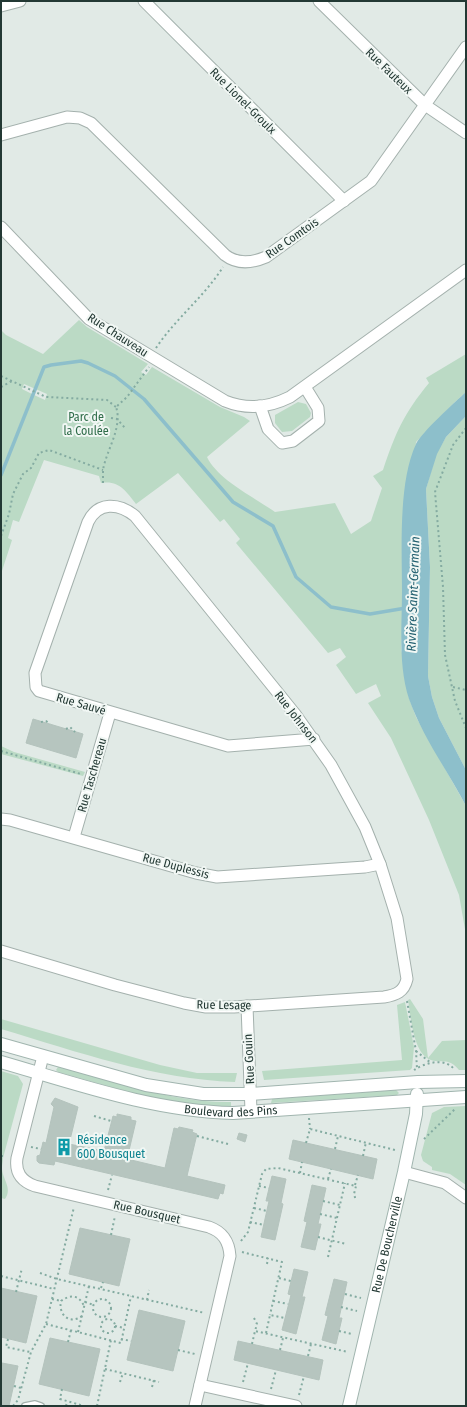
<svg xmlns="http://www.w3.org/2000/svg" width="467" height="1407" font-family="'Fira Sans Condensed',sans-serif">
<style>
.green{fill:#bbdac5}
.water{fill:#8dbfcb}
.lines{fill:none;stroke-linecap:round;stroke-linejoin:round}
.stream{stroke:#8dbfcb;stroke-width:3.5}
.building{fill:#b6c5bf;stroke:#b4c3bd}
.lane-casing{stroke:#a4b1ad;stroke-width:8}
.street-casing{stroke:#a4b1ad;stroke-width:13}
.secondary-casing{stroke:#a1b5af;stroke-width:14}
.path{stroke:#84aba1;stroke-width:2;stroke-dasharray:2 3;stroke-linecap:butt}
.lane{stroke:#fff;stroke-width:5.5}
.street{stroke:#fff;stroke-width:11}
.secondary{stroke:#fff;stroke-width:12}
.labels{text-anchor:middle;dominant-baseline:central;stroke-width:4;stroke-linejoin:round;paint-order:stroke}
.street-label{font-size:12px;fill:#233934;stroke:#f1f7f4}
.park-label{font-size:12px;fill:#306d4a;stroke:#f1f7f4}
.culture-label{font-size:12px;fill:#0d838f;stroke:#f1f7f4;text-anchor:start}
.water-label{font-size:13px;font-style:italic;fill:#226070;stroke:#f1f7f4}
</style>
<rect width="100%" height="100%" fill="#e1eae6"/>
<g class="green">
<path d="M79,320L87,327L148,364L141,372L146,375L152,367L220,407L244,417L250,421L207,457C218,480 254,497 275,512L335,503L351,534L371,521L382,488L373,476L383,470C395,434 404,413 429,383L426,378L466,354V392L455,402L416,442L401,647L409,698L416,717L466,806V935L459,895L429,820L391,738L368,703L381,696L376,684L356,694L336,665L346,657L340,648L328,653L236,543L240,539L224,519L220,522L178,473L136,504C126,491 119,480 101,483L99,476L44,460L19,522L13,520L8,538L12,540L1,574V478L34,395L45,400L47,394L24,384L22,389L32,394L1,471V330L6,335L43,354Z"/>
<polygon points="298,402 306,404 311,413 310,417 292,431 282,432 275,423 275,415"/>
<polygon points="466,416 466,770 439,718 432,697 428,676 430,567 426,489 436,454 446,437"/>
<polygon points="1,746 14,752 85,772 83,776 1,754"/>
<path d="M410,999L423,1019L428,1058L442,1041L466,1040V1070H459C448,1057 444,1064 431,1060C413,1054 411,1017 408,1000Z"/>
<polygon points="405,1002 414,1047 412,1068 410,1070 264,1080 262,1071 402,1060 397,1005"/>
<path d="M1,1019L160,1065L197,1073H237L235,1082C154,1079 78,1052 1,1029Z"/>
<path d="M58,1067C117,1080 169,1103 231,1102V1106H196L139,1095L58,1072L56,1070Z"/>
<path d="M1,1071L18,1076L23,1084L3,1158C3,1161 2,1164 2,1168C2,1179 13,1188 5,1199L1,1198Z"/>
<polygon points="396,1090 399,1093 397,1095 271,1103 272,1099"/>
<polygon points="466,1106 466,1185 450,1174 432,1170 432,1167 423,1161 421,1155 432,1113 444,1107"/>
</g>
<path class="water" d="M466,392V416L446,437L437,454L426,489L430,567L428,676L432,697L439,718L466,770V806C448,771 423,738 409,699C398,665 402,627 402,591C402,549 398,483 416,444C421,433 455,402 466,392Z"/>
<g class="lines">
<polyline class="stream" points="1,475 44,367 51,365 81,361 88,363 115,376 144,399 233,502 273,526 296,577 331,607 370,614 406,608"/>
</g>
<g class="building">
<polygon points="33,719 83,734 76,758 26,743"/>
<polygon points="55,1098 78,1107 69,1144 104,1151 113,1116 117,1117 117,1114 131,1117 131,1120 136,1121 127,1159 165,1168 174,1128 178,1129 179,1127 193,1130 192,1132 197,1134 187,1176 225,1185 223,1194 220,1193 218,1199 55,1161 54,1165 39,1163 37,1161 37,1156 40,1155 43,1142 46,1143 54,1107 51,1104"/>
<polygon points="239,1133 247,1135 245,1142 237,1139"/>
<polygon points="293,1140 377,1159 373,1179 289,1159"/>
<polygon points="272,1176 286,1179 281,1203 283,1204 275,1240 261,1237 269,1201 266,1201"/>
<polygon points="312,1185 326,1188 318,1224 321,1224 315,1250 301,1247 307,1222 304,1221"/>
<polygon points="80,1228 130,1239 119,1286 69,1274"/>
<polygon points="294,1269 308,1272 302,1297 305,1297 296,1334 282,1330 291,1295 288,1294"/>
<polygon points="334,1279 347,1282 339,1318 342,1318 336,1344 322,1340 328,1316 325,1315"/>
<polygon points="1,1288 37,1296 26,1343 1,1337"/>
<polygon points="139,1310 185,1321 173,1371 127,1360"/>
<polygon points="50,1338 100,1349 89,1396 39,1384"/>
<polygon points="238,1341 323,1360 319,1380 234,1360"/>
<polygon points="2,1363 18,1366 9,1406 1,1406"/>
</g>
<g class="lines">
<g class="lane-casing">
<polyline id="lane" points="25,1406 35,1404 41,1406"/>
</g>
<g class="street-casing">
<g id="street">
<polyline points="144,1 344,201"/>
<polyline points="319,1 425,105 466,133"/>
<polyline points="1,6 20,1"/>
<path d="M1,135L67,117L80,118L91,123L225,255C238,265 252,263 266,257L371,181L466,47"/>
<path d="M1,227L89,319L225,401C247,410 270,407 290,397L466,270"/>
<polyline points="260,406 268,429 282,443 293,441 319,421 318,408 305,387"/>
<polyline points="1,819 10,820 196,873 217,877 365,867 380,864"/>
<polyline points="74,837 110,713"/>
<path d="M1,951L115,985L184,1003L206,1007H234L384,997C396,995 404,992 407,979L397,918L380,864L365,827L331,765L295,714L135,516C119,503 98,501 88,522L35,673L36,687L39,691L228,746L314,739"/>
<polyline points="247,1006 251,1111"/>
<path d="M43,1056L17,1158C15,1172 21,1181 35,1186L209,1227C223,1232 229,1241 230,1256L195,1406"/>
<polyline points="404,1172 445,1183 466,1198"/>
<polyline points="200,1385 296,1406"/>
</g>
</g>
<g class="secondary-casing">
<g id="secondary">
<polyline points="1,1044 146,1085 203,1094 250,1094 418,1082 466,1081"/>
<path id="s1" d="M1,1062C77,1084 153,1111 233,1113L466,1097"/>
<path id="s2" d="M349,1406L404,1172L416,1114L417,1094"/>
</g>
</g>
<g class="path">
<path d="M156,348C176,318 204,297 223,267"/>
<polyline points="1,376 46,397 107,400 116,407"/>
<polyline points="1,387 12,381"/>
<polyline points="111,418 117,419 125,428"/>
<polyline points="466,428 453,445 435,492 443,587 445,655 455,701 466,728"/>
<path d="M103,483C103,479 103,474 103,470C106,451 123,427 116,407L127,397L149,367"/>
<polyline points="1,536 9,514 13,494 23,474 31,468 39,453 49,450 103,470"/>
<polyline points="453,687 466,690"/>
<polyline points="41,722 46,721 50,724"/>
<polyline points="66,729 70,727 75,732"/>
<polyline points="1,751 81,774"/>
<polyline points="407,1001 416,1051 417,1069"/>
<polyline points="416,1051 431,1063"/>
<path d="M414,1070C425,1063 444,1057 454,1069"/>
<polyline points="94,1116 111,1121"/>
<polyline points="309,1118 310,1129"/>
<polyline points="197,1136 228,1144"/>
<polyline points="424,1139 455,1109"/>
<polyline points="306,1143 310,1129 395,1150"/>
<polyline points="31,1147 41,1149"/>
<polyline points="335,1149 338,1136"/>
<polyline points="1,1156 5,1156"/>
<polyline points="363,1156 366,1142"/>
<polyline points="300,1173 302,1162"/>
<polyline points="328,1179 331,1169"/>
<polyline points="355,1185 358,1175"/>
<polyline points="259,1186 269,1188"/>
<polyline points="108,1190 112,1175"/>
<polyline points="323,1201 340,1205"/>
<polyline points="254,1208 267,1211"/>
<polyline points="320,1214 337,1218"/>
<polyline points="250,1222 264,1225"/>
<polyline points="111,1235 115,1216"/>
<polyline points="318,1237 346,1244"/>
<polyline points="241,1241 248,1232 262,1174 266,1169 278,1168 356,1186 354,1194 356,1201"/>
<polyline points="242,1252 282,1262 270,1315"/>
<polyline points="328,1257 345,1183"/>
<polyline points="267,1264 268,1258"/>
<polyline points="40,1273 57,1279 205,1313"/>
<polyline points="1,1276 54,1289"/>
<polyline points="279,1278 291,1281"/>
<polyline points="101,1288 103,1282"/>
<polyline points="16,1292 22,1268"/>
<polyline points="345,1294 361,1298"/>
<polyline points="52,1299 61,1301"/>
<circle cx="102" cy="1308" r="9"/>
<polyline points="147,1300 149,1290"/>
<polyline points="273,1301 288,1304"/>
<polyline points="85,1302 94,1305"/>
<polyline points="341,1307 357,1311"/>
<path d="M82,1316C70,1325 58,1315 61,1301C71,1294 79,1295 84,1306"/>
<polyline points="254,1318 257,1324 255,1331 348,1352"/>
<circle cx="108" cy="1326" r="7"/>
<polyline points="46,1324 121,1343 131,1296"/>
<polyline points="115,1326 124,1328"/>
<polyline points="339,1331 352,1334"/>
<polyline points="78,1332 89,1286"/>
<polyline points="266,1333 270,1315 285,1318"/>
<polyline points="8,1339 6,1347 30,1352"/>
<polyline points="121,1339 131,1341"/>
<polyline points="68,1342 71,1330"/>
<polyline points="252,1344 255,1331"/>
<polyline points="178,1350 195,1354"/>
<polyline points="280,1350 283,1338"/>
<polyline points="308,1356 311,1344"/>
<polyline points="105,1369 159,1382"/>
<polyline points="120,1382 123,1373"/>
<polyline points="243,1382 248,1363"/>
<polyline points="14,1386 21,1388"/>
<polyline points="152,1387 154,1380"/>
<polyline points="62,1389 60,1399 84,1406"/>
<polyline points="271,1389 276,1370"/>
<polyline points="299,1395 304,1376"/>
<polyline points="13,1406 18,1400 31,1352 46,1324 74,1207"/>
<polyline points="66,1406 67,1402"/>
<polyline points="97,1406 111,1340"/>
</g>
<use href="#lane" class="lane"/>
<use href="#street" class="street"/>
<use href="#secondary" class="secondary"/>
</g>
<defs>
<g id="building-bare" transform="scale(1.38)"><path d="M-4-6H4V6H1V3H-1V6H-4ZM-2.5-4.3h1.7v1.8h-1.7ZM.8-4.3h1.7v1.8H.8ZM-2.5-1h1.7V.8h-1.7ZM.8-1h1.7V.8H.8Z" fill="#0f9aa8" stroke="#f1f7f4" stroke-width="2.5" paint-order="stroke"/></g>
</defs>
<g fill-rule="evenodd">
<use href="#building-bare" x="64" y="1147"/>
</g>
<g class="labels">
<g class="street-label">
<text transform="translate(389 71) rotate(44)">Rue Fauteux</text>
<text transform="translate(243 101) rotate(45)">Rue Lionel-Groulx</text>
<text transform="translate(292 238) rotate(-35)">Rue Comtois</text>
<text transform="translate(118 335) rotate(33)">Rue Chauveau</text>
<text transform="translate(81 704) rotate(16)">Rue Sauvé</text>
<text transform="translate(296 717) rotate(52)">Rue Johnson</text>
<text transform="translate(92 775) rotate(-74)">Rue Taschereau</text>
<text transform="translate(176 866) rotate(15)">Rue Duplessis</text>
<text transform="translate(224 1005) rotate(1)">Rue Lesage</text>
<text transform="translate(249 1059) rotate(-93)">Rue Gouin</text>
<text stroke="none"><textPath href="#s1" startOffset="236">Boulevard des Pins</textPath></text>
<text transform="translate(147 1212) rotate(13)">Rue Bousquet</text>
<text stroke="none"><textPath href="#s2" startOffset="166">Rue De Boucherville</textPath></text>
</g>
<g class="park-label">
<text x="86" y="417">Parc de<tspan x="86" dy="14">la Coulée</tspan></text>
</g>
<g class="culture-label">
<text x="77" y="1140">Résidence<tspan x="77" dy="14">600 Bousquet</tspan></text>
</g>
<g class="water-label">
<text transform="translate(413 594) rotate(-88)">Rivière Saint-Germain</text>
</g>
</g>
<rect width="467" height="1407" fill="none" stroke="#233934" stroke-width="4"/>
</svg>
